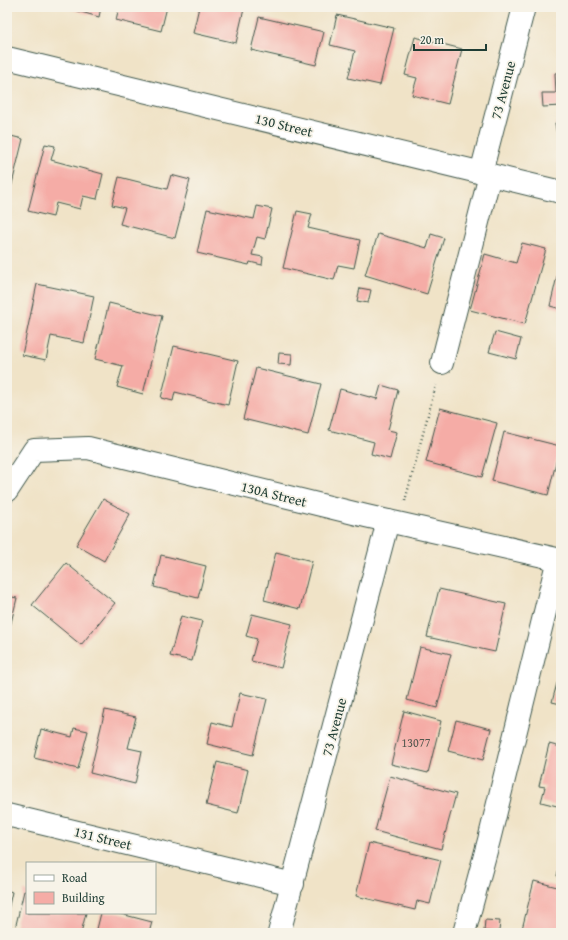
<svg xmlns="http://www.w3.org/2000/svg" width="568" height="940" font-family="'Gentium Book Plus',serif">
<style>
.building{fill:#f5aca6}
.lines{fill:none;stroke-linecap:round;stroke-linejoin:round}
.minor-casing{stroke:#3e564a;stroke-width:24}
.path{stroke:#3e564a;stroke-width:2.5;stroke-dasharray:1 3;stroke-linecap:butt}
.minor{stroke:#fff;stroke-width:22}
.labels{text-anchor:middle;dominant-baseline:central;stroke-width:3.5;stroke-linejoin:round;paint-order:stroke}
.number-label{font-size:12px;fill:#545950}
.street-label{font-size:14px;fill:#1f3d34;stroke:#f7f3e8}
</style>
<rect width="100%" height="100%" fill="#f7f3e8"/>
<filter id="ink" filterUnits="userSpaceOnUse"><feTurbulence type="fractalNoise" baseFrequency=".025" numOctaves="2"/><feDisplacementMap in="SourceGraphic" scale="8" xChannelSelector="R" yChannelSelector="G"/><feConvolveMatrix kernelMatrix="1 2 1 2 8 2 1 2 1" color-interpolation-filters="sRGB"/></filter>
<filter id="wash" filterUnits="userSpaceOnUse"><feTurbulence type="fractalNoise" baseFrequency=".012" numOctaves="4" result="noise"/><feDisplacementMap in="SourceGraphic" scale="16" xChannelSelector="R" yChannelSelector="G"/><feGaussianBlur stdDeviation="0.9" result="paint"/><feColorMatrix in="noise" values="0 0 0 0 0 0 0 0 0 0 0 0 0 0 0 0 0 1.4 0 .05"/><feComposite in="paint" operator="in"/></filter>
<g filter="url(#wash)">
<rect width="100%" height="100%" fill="#f0e3c7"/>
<g id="blocks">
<g class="building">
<polygon points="63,7 101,7 99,17"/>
<polygon points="119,7 167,7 161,31 116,20"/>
<polygon points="199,7 236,7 244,9 236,43 193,33"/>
<polygon points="337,15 394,28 380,85 348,78 355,51 330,45"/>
<polygon points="259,17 324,32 316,65 251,50"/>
<polygon points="415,37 462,49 448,104 412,95 417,78 405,75"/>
<polygon points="561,72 561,106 543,107 542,93 556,93 555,73"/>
<polygon points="561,122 561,148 559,148 555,123"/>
<polygon points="7,135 23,139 11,188 7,187"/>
<polygon points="45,144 55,146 51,160 103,174 97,199 83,196 80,209 56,203 53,217 28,211"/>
<polygon points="171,175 190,180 175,238 120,224 125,208 112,205 119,177 167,189"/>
<polygon points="257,206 272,209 265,239 257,237 252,255 263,257 262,265 250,262 249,265 197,253 207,209 254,219"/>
<polygon points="297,211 312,214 308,228 360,240 354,268 338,265 334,280 283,268"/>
<polygon points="378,234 427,248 431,234 444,238 427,294 365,275"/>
<polygon points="522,243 546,249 525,324 470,310 485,254 516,263"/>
<polygon points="558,272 561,273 561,309 550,306"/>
<polygon points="37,284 94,296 84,343 51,336 46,360 22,355"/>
<polygon points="360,288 371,290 368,303 357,301"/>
<polygon points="109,303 162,316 143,394 117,387 123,366 95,359"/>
<polygon points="495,332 521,339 516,359 489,352"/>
<polygon points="174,346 238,361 228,405 175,392 173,401 161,398"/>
<polygon points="279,353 292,354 291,365 278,364"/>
<polygon points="256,368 321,384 308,435 243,419"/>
<polygon points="381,385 398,390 388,430 397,432 390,459 371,454 374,442 329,430 340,389 377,399"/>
<polygon points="440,408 497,423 482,477 426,462"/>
<polygon points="504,432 560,446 548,495 492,481"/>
<polygon points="103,499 130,514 104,561 76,545"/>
<polygon points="276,552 312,561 300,609 264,600"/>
<polygon points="161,555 206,566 198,598 154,587"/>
<polygon points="66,563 115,603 81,645 32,605"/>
<polygon points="439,589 506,604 495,652 427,637"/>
<polygon points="7,596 17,598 9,631 7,631"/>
<polygon points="252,614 292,624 281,668 251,661 257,639 246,636"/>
<polygon points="181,616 202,621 192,661 170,656"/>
<polygon points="420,647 451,654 437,708 407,700"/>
<polygon points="557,683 561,684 561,704 552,702"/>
<polygon points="240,693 267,699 253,755 207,744 212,722 232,727"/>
<polygon points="105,710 136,717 128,748 142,751 135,784 90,773"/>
<polygon points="404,711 441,721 428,773 391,764"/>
<polygon points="456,720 491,729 483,760 448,751"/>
<polygon points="74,728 88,731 78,769 34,758 41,729 72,737"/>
<polygon points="549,744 561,747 561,807 541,802 545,787 539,786"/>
<polygon points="217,762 248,770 238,813 206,805"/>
<polygon points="390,776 456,794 441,849 375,831"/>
<polygon points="369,843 441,860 430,904 417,901 415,910 356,896"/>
<polygon points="560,862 561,862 561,877 557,876"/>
<polygon points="534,881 561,888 561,933 521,933"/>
<polygon points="7,890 12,892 8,910 7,910"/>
<polygon points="24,891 27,892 27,913 86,913 81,933 14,933"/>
<polygon points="101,913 117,913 152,922 149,933 96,933"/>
<polygon points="485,920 500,921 499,932 484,931"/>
</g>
</g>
</g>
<g filter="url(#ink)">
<use href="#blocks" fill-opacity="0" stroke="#3e564a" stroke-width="1"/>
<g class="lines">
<g class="minor-casing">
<g id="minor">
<polyline points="7,58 561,192"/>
<polyline points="481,173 524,7"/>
<polyline points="442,363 490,175"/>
<polyline points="7,491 34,450 88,448 366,516 561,560"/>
<polyline points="7,815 293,884"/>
<polyline points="279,933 388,521"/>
<polyline points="464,933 489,840 558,559"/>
</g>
</g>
<polyline class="path" points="405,501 436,385"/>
<use href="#minor" class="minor"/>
</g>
</g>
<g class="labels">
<g class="number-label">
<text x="416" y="742">13077</text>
</g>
<g class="street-label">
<text transform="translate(503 90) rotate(-75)">73 Avenue</text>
<text transform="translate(284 125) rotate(14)">130 Street</text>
<text transform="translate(274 494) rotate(14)">130A Street</text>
<text transform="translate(334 727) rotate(-75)">73 Avenue</text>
<text transform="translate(103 838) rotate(14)">131 Street</text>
</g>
</g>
<rect width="568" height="940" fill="none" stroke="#f7f3e8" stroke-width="24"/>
<rect x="26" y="862" width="130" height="52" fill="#f7f3e8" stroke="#a1aaa0"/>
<rect x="34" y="875" width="20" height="6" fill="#ffffff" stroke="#a1aaa0"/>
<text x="62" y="882" font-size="12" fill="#1f3d34">Road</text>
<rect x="34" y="892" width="20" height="12" fill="#f5aca6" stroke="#a1aaa0"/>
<text x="62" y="902" font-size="12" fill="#1f3d34">Building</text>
<path d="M414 44v6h72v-6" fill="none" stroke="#1f3d34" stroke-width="2"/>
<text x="420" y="44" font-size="12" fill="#1f3d34" stroke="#f7f3e8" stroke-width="3" paint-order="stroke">20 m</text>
</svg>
